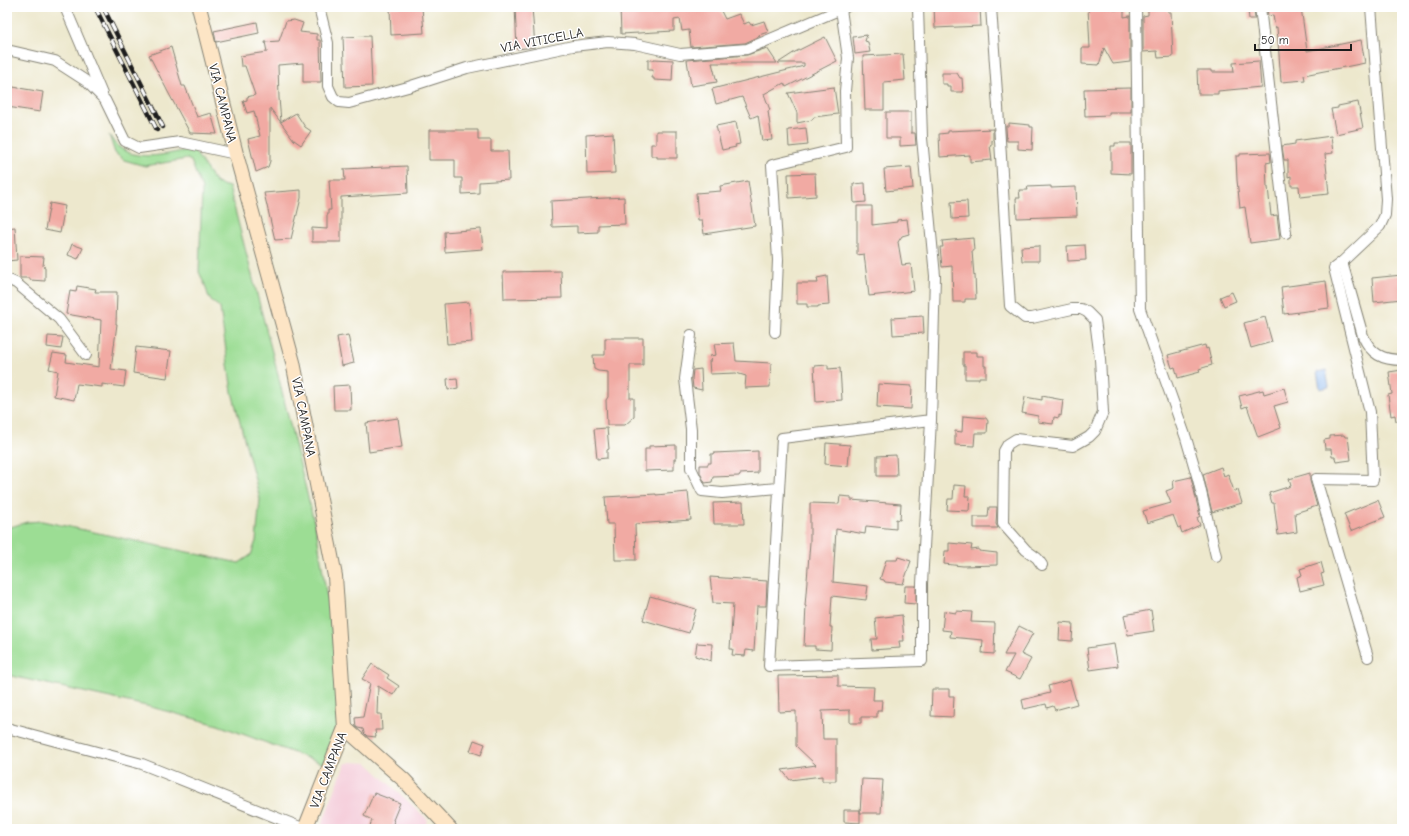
<svg xmlns="http://www.w3.org/2000/svg" width="1409" height="836" font-family="'Comic Neue',sans-serif">
<style>
.built{fill:#f5cfdb}
.green{fill:#9cdd94;stroke:#5c7c58}
.water{fill:#81b0eb;stroke:#4e6684}
.building{fill:#f1aaa3}
.lines{fill:none;stroke-linecap:round;stroke-linejoin:round}
.street-casing{stroke:#848274;stroke-width:12}
.secondary-casing{stroke:#848274;stroke-width:16}
.street{stroke:#fff;stroke-width:10}
.secondary{stroke:#fde5c5;stroke-width:14}
.rail-casing{stroke:#1c1c1c;stroke-width:4.5}
.rail{stroke:#fff;stroke-width:3;stroke-dasharray:9;stroke-linecap:butt}
.labels{text-anchor:middle;dominant-baseline:central;stroke-width:3;stroke-linejoin:round;paint-order:stroke}
.street-label{font-size:13px;fill:#1c1c1c;stroke:#fff}
</style>
<rect width="100%" height="100%" fill="#fff"/>
<filter id="ink" filterUnits="userSpaceOnUse"><feTurbulence type="fractalNoise" baseFrequency=".025" numOctaves="2"/><feDisplacementMap in="SourceGraphic" scale="8" xChannelSelector="R" yChannelSelector="G"/><feConvolveMatrix kernelMatrix="1 2 1 2 8 2 1 2 1" color-interpolation-filters="sRGB"/></filter>
<filter id="wash" filterUnits="userSpaceOnUse"><feTurbulence type="fractalNoise" baseFrequency=".012" numOctaves="4" result="noise"/><feDisplacementMap in="SourceGraphic" scale="16" xChannelSelector="R" yChannelSelector="G"/><feGaussianBlur stdDeviation="0.9" result="paint"/><feColorMatrix in="noise" values="0 0 0 0 0 0 0 0 0 0 0 0 0 0 0 0 0 1.4 0 .05"/><feComposite in="paint" operator="in"/></filter>
<g filter="url(#wash)">
<rect width="100%" height="100%" fill="#ede8cd"/>
<polygon class="built" points="351,762 367,763 428,820 423,829 320,829 345,764"/>
<path class="green" d="M109,135C112,139 115,145 119,147C140,163 169,153 193,149L216,183L229,187L277,371L317,534L338,669L339,727L324,764L218,725L151,707L7,675V528L27,522L42,521L239,563L251,555L256,541L260,499L232,392L220,308L209,298L205,285L199,272L202,189L191,161L187,159L145,166L124,160L115,153Z"/>
<polygon class="water" points="1326,370 1329,387 1320,389 1317,372"/>
<g id="blocks">
<g class="building">
<polygon points="390,7 422,7 424,33 391,35"/>
<polygon points="515,7 532,7 535,47 517,49"/>
<polygon points="620,7 687,7 687,10 720,9 725,19 739,14 744,24 749,22 751,25 764,21 768,32 759,35 760,36 745,43 691,47 689,30 682,31 680,19 674,20 674,31 621,34"/>
<polygon points="934,7 980,7 981,26 935,28"/>
<polygon points="1088,7 1114,7 1114,10 1124,9 1124,17 1130,16 1130,62 1113,64 1104,48 1099,65 1082,64 1082,48 1090,48"/>
<polygon points="1148,7 1168,7 1168,12 1171,12 1173,57 1158,58 1157,51 1143,52 1143,16 1148,15"/>
<polygon points="1267,7 1301,7 1307,51 1361,40 1365,63 1304,75 1305,80 1281,82 1277,27 1275,28 1273,15 1268,16"/>
<polygon points="1254,9 1255,19 1249,19 1248,10"/>
<polygon points="294,20 303,23 300,32 317,34 317,40 320,40 321,82 303,82 303,63 278,65 279,98 281,122 296,113 305,127 311,131 301,145 294,140 270,108 270,161 268,167 256,172 248,139 260,136 254,111 247,113 243,101 247,100 247,97 255,95 245,66 241,66 240,56 267,52 265,42 279,41 286,21"/>
<polygon points="257,22 259,33 216,42 214,31"/>
<polygon points="867,35 865,41 868,42 870,52 855,54 853,37"/>
<polygon points="370,36 372,86 345,87 343,37"/>
<polygon points="825,37 837,61 786,87 784,83 764,94 770,110 768,111 772,140 762,141 758,115 751,118 742,97 716,104 712,89 804,66 804,63 778,63 795,52"/>
<polygon points="171,47 182,86 185,86 197,117 211,113 217,134 190,133 168,92 149,55"/>
<polygon points="767,48 777,63 712,63 717,82 691,86 687,60 747,55"/>
<polygon points="903,54 905,80 884,82 884,110 865,110 863,56"/>
<polygon points="654,59 673,60 672,81 654,80 654,78 652,78 653,70 648,70 648,60 654,60"/>
<polygon points="1259,61 1261,87 1218,91 1218,94 1198,94 1197,70 1211,70 1211,72 1234,72 1233,63"/>
<polygon points="942,73 957,73 960,78 962,78 963,92 951,92 951,86 947,86 947,84 942,84"/>
<polygon points="7,86 43,92 40,112 7,107"/>
<polygon points="834,87 838,114 814,117 812,120 797,123 797,113 788,93"/>
<polygon points="1131,88 1131,112 1109,112 1109,115 1085,116 1084,89"/>
<polygon points="1358,102 1363,128 1336,134 1331,109 1338,108 1338,106"/>
<polygon points="886,112 911,112 911,133 915,133 916,145 900,146 900,138 886,138"/>
<polygon points="736,122 740,144 735,145 736,147 722,150 716,126"/>
<polygon points="1009,123 1030,125 1030,127 1033,127 1032,150 1018,149 1018,141 1007,141 1006,128 1006,126 1009,126"/>
<polygon points="806,128 808,145 789,147 788,130"/>
<polygon points="993,129 993,140 992,140 992,145 990,145 992,160 970,162 970,155 940,157 939,134 948,133 948,131"/>
<polygon points="429,130 478,130 478,140 491,140 491,151 508,151 509,180 479,182 479,193 462,194 462,178 455,178 455,160 429,160"/>
<polygon points="656,131 677,131 677,158 657,158 657,156 651,156 651,144 656,144"/>
<polygon points="613,133 615,173 587,174 586,135"/>
<polygon points="1331,136 1333,153 1325,154 1329,194 1300,197 1299,186 1291,186 1291,176 1288,177 1288,160 1284,160 1282,146 1295,144 1295,141"/>
<polygon points="1115,143 1131,143 1131,174 1111,173 1111,146 1115,146"/>
<polygon points="1270,153 1271,162 1266,163 1267,187 1268,187 1271,216 1277,215 1280,239 1250,243 1245,207 1240,208 1237,180 1236,156 1240,156 1240,154"/>
<polygon points="407,166 408,193 341,197 341,242 312,242 312,228 327,229 327,215 328,215 328,210 331,210 329,180 345,180 344,169"/>
<polygon points="911,167 913,188 886,191 884,169"/>
<polygon points="815,173 816,196 789,198 788,174"/>
<polygon points="748,181 755,226 704,234 702,220 698,220 696,193 721,191 720,186"/>
<polygon points="865,183 866,202 854,203 853,184"/>
<polygon points="1051,186 1051,188 1076,187 1077,216 1017,218 1016,198 1020,198 1019,190 1028,190 1027,187"/>
<polygon points="301,190 301,198 291,239 275,240 264,193"/>
<polygon points="624,197 625,224 598,225 598,232 577,233 577,226 552,227 551,201"/>
<polygon points="967,201 968,218 952,219 951,202"/>
<polygon points="50,203 65,206 60,233 45,230"/>
<polygon points="857,206 872,206 872,225 897,222 897,220 907,219 909,234 902,236 898,242 902,265 911,264 914,291 869,296 864,254 857,255"/>
<polygon points="15,227 17,260 7,261 7,228"/>
<polygon points="481,229 483,249 445,252 444,232"/>
<polygon points="973,238 974,251 972,251 974,276 975,275 976,299 965,299 965,302 953,302 952,266 942,267 940,247 943,247 942,241"/>
<polygon points="72,244 83,248 78,259 68,255"/>
<polygon points="1085,245 1086,260 1068,261 1067,246"/>
<polygon points="1039,246 1039,261 1022,261 1021,247"/>
<polygon points="20,256 44,257 43,266 45,267 45,281 30,280 30,278 20,278"/>
<polygon points="561,271 562,298 504,299 503,272"/>
<polygon points="1402,275 1402,299 1374,302 1372,278"/>
<polygon points="827,276 829,305 818,306 818,307 807,307 807,304 797,304 797,283 818,283 817,278"/>
<polygon points="1326,281 1329,308 1284,314 1281,287"/>
<polygon points="77,286 96,289 95,292 117,292 116,324 117,324 111,369 126,371 124,387 102,384 102,387 77,384 74,400 54,396 58,371 49,369 53,353 67,355 66,362 99,367 101,320 66,314 70,291 76,292"/>
<polygon points="1232,292 1236,301 1224,306 1220,297"/>
<polygon points="469,302 472,342 447,344 444,304"/>
<polygon points="923,316 924,333 893,335 892,318"/>
<polygon points="1265,317 1272,342 1251,348 1244,323"/>
<polygon points="348,335 354,363 342,366 337,337"/>
<polygon points="48,336 63,337 61,349 47,347"/>
<polygon points="605,338 643,338 643,365 630,365 630,398 634,398 634,417 625,425 607,425 606,400 608,397 608,372 598,371 594,369 593,355 605,355"/>
<polygon points="734,343 736,361 771,363 770,387 745,388 746,376 736,373 710,374 709,361 711,361 710,356 716,355 714,344"/>
<polygon points="1205,345 1206,349 1208,348 1212,365 1199,369 1200,372 1178,378 1175,367 1172,368 1168,355"/>
<polygon points="136,347 171,351 167,378 133,373"/>
<polygon points="963,352 977,352 977,356 984,356 984,366 986,366 986,377 979,377 979,379 965,379 965,365 963,365"/>
<polygon points="828,365 828,369 840,368 842,400 816,402 814,366"/>
<polygon points="701,369 702,390 693,388 692,379 693,370"/>
<polygon points="1402,370 1402,420 1396,421 1395,415 1391,416 1388,395 1392,394 1389,372"/>
<polygon points="457,378 458,388 448,390 447,379"/>
<polygon points="878,384 912,386 911,409 877,407"/>
<polygon points="350,385 351,410 334,410 333,386"/>
<polygon points="1284,388 1288,402 1274,406 1281,428 1258,437 1247,406 1242,408 1239,396 1263,390 1264,394"/>
<polygon points="1042,396 1063,400 1061,416 1059,415 1059,418 1054,417 1053,424 1038,422 1038,416 1022,413 1025,397 1042,400"/>
<polygon points="963,416 986,418 988,421 987,433 975,433 974,446 955,445 955,431 962,432"/>
<polygon points="398,418 402,447 369,452 366,423"/>
<polygon points="607,428 609,449 607,450 607,458 597,459 594,429"/>
<polygon points="1344,435 1345,437 1348,437 1351,460 1336,462 1335,457 1332,457 1331,449 1325,449 1324,440 1330,439 1330,436"/>
<polygon points="826,443 850,445 848,466 825,464"/>
<polygon points="676,445 676,459 674,459 674,470 645,471 645,449 649,449 649,446"/>
<polygon points="758,451 758,473 740,474 739,476 713,477 712,482 705,483 700,473 700,465 708,465 708,463 711,463 711,454 714,454 714,453"/>
<polygon points="896,455 897,476 877,476 877,456"/>
<polygon points="1221,467 1224,476 1228,474 1234,491 1238,490 1242,503 1212,512 1203,474"/>
<polygon points="1310,473 1310,481 1317,506 1295,513 1297,532 1278,535 1274,503 1272,503 1269,493 1291,486 1289,479"/>
<polygon points="1191,477 1200,516 1197,518 1200,525 1182,533 1180,527 1178,528 1173,515 1147,523 1143,511 1171,503 1166,491 1174,488 1173,481"/>
<polygon points="954,485 966,486 965,496 970,496 969,511 947,510 948,499 953,499"/>
<polygon points="688,492 691,520 635,524 636,560 615,560 614,524 607,524 605,497 656,494 656,495"/>
<polygon points="840,496 851,497 851,500 901,504 900,520 896,519 896,529 866,526 865,534 836,529 833,582 868,586 866,600 832,596 830,627 832,627 831,650 815,649 815,646 804,646 806,606 805,606 810,542 810,503 839,504"/>
<polygon points="1378,500 1385,517 1351,531 1344,514"/>
<polygon points="743,502 744,524 714,524 713,503"/>
<polygon points="989,507 997,507 996,524 998,528 974,528 974,517 988,517"/>
<polygon points="949,543 972,545 971,550 979,549 979,551 997,553 997,565 963,566 944,564 945,551 949,551"/>
<polygon points="898,557 911,561 903,584 885,582 884,580 880,579 886,560 897,560"/>
<polygon points="1321,562 1324,573 1321,574 1324,585 1300,591 1297,577 1302,575 1300,569"/>
<polygon points="710,577 767,581 766,606 757,606 754,651 746,650 745,656 732,655 733,649 730,649 733,604 713,603"/>
<polygon points="905,586 916,586 916,604 904,603"/>
<polygon points="650,596 696,609 689,633 643,620"/>
<polygon points="1151,610 1154,631 1128,635 1124,615"/>
<polygon points="944,611 956,613 956,611 972,612 971,622 995,623 994,654 982,653 983,640 950,637 951,631 942,630"/>
<polygon points="902,615 904,641 899,641 900,648 872,650 871,639 877,639 875,618"/>
<polygon points="1060,622 1073,623 1072,641 1059,640"/>
<polygon points="1019,626 1033,633 1021,654 1031,659 1020,679 1005,672 1014,655 1004,655"/>
<polygon points="697,643 712,644 711,661 695,656"/>
<polygon points="1114,644 1118,666 1090,670 1087,648"/>
<polygon points="372,664 389,675 387,678 399,686 393,695 378,686 377,714 381,714 382,730 375,730 376,737 367,736 364,733 363,729 358,728 356,727 355,718 363,717 370,683 362,679"/>
<polygon points="838,675 838,686 874,687 873,700 882,700 881,711 877,711 877,717 861,717 861,723 850,723 850,710 822,711 823,739 836,739 836,781 822,781 822,776 790,780 782,770 816,765 796,746 796,711 779,712 778,676"/>
<polygon points="1070,680 1077,704 1055,710 1053,706 1047,708 1046,704 1024,709 1022,700 1050,693 1048,686"/>
<polygon points="932,689 949,689 949,696 954,696 953,717 931,716"/>
<polygon points="474,740 485,744 481,755 470,751"/>
<polygon points="862,779 883,780 881,813 860,813"/>
<polygon points="374,793 400,803 393,820 394,821 391,829 369,829 372,820 364,816"/>
<polygon points="844,810 860,810 860,823 844,822"/>
</g>
</g>
</g>
<g filter="url(#ink)">
<use href="#blocks" fill-opacity="0" stroke="#848274" stroke-width="1"/>
<g class="lines">
<g class="street-casing">
<g id="street">
<polyline points="65,7 102,94"/>
<polyline points="319,7 328,43 328,86 333,97 339,102 349,103 408,87 467,68 573,46 608,42 635,44 680,54 747,49 846,7"/>
<polyline points="918,7 922,138 935,276 931,420 922,584 922,661 769,666 782,438 931,420"/>
<polyline points="991,7 998,107 1010,306 1025,318 1032,318 1072,309 1081,309 1087,312 1095,320 1100,359 1103,412 1095,431 1089,437 1073,446 1016,439 1008,444 1004,451 1003,524 1026,550 1037,558 1042,565"/>
<polyline points="1136,7 1140,309 1186,438 1198,479 1216,556"/>
<polyline points="1260,7 1286,233"/>
<path d="M1371,7L1386,199L1385,215L1380,226L1342,262L1363,336C1371,354 1382,360 1402,360"/>
<polyline points="7,50 55,61 86,81 105,100 125,141 139,148 180,142 236,154"/>
<polyline points="1342,262 1334,268 1370,412 1373,480 1316,479 1368,657"/>
<polyline points="7,279 16,283 59,319 86,355"/>
<polyline points="775,332 778,260 772,165 846,147 845,91 848,58 841,9"/>
<polyline points="691,335 685,379 691,429 691,468 702,491 722,493 778,488"/>
<polyline points="7,728 142,764 305,829"/>
</g>
</g>
<g class="secondary-casing">
<g id="secondary">
<polyline points="199,7 236,154 293,362 335,576 345,728 305,829"/>
<polyline points="345,728 404,780 450,829"/>
</g>
</g>
<use href="#street" class="street"/>
<use href="#secondary" class="secondary"/>
<g class="rail-casing">
<g id="rail">
<polyline points="95,7 157,130"/>
<polyline points="103,7 163,127"/>
</g>
</g>
<use href="#rail" class="rail"/>
</g>
</g>
<g class="labels">
<g class="street-label">
<text transform="translate(542 40) rotate(-11)">VIA VITICELLA</text>
<text transform="translate(223 103) rotate(76)">VIA CAMPANA</text>
<text transform="translate(304 417) rotate(79)">VIA CAMPANA</text>
<text transform="translate(328 770) rotate(-69)">VIA CAMPANA</text>
</g>
</g>
<rect width="1409" height="836" fill="none" stroke="#fff" stroke-width="24"/>
<path d="M1255 44v6h96v-6" fill="none" stroke="#1c1c1c" stroke-width="2"/>
<text x="1261" y="44" font-size="12" fill="#1c1c1c" stroke="#ffffff" stroke-width="3" paint-order="stroke">50 m</text>
</svg>
